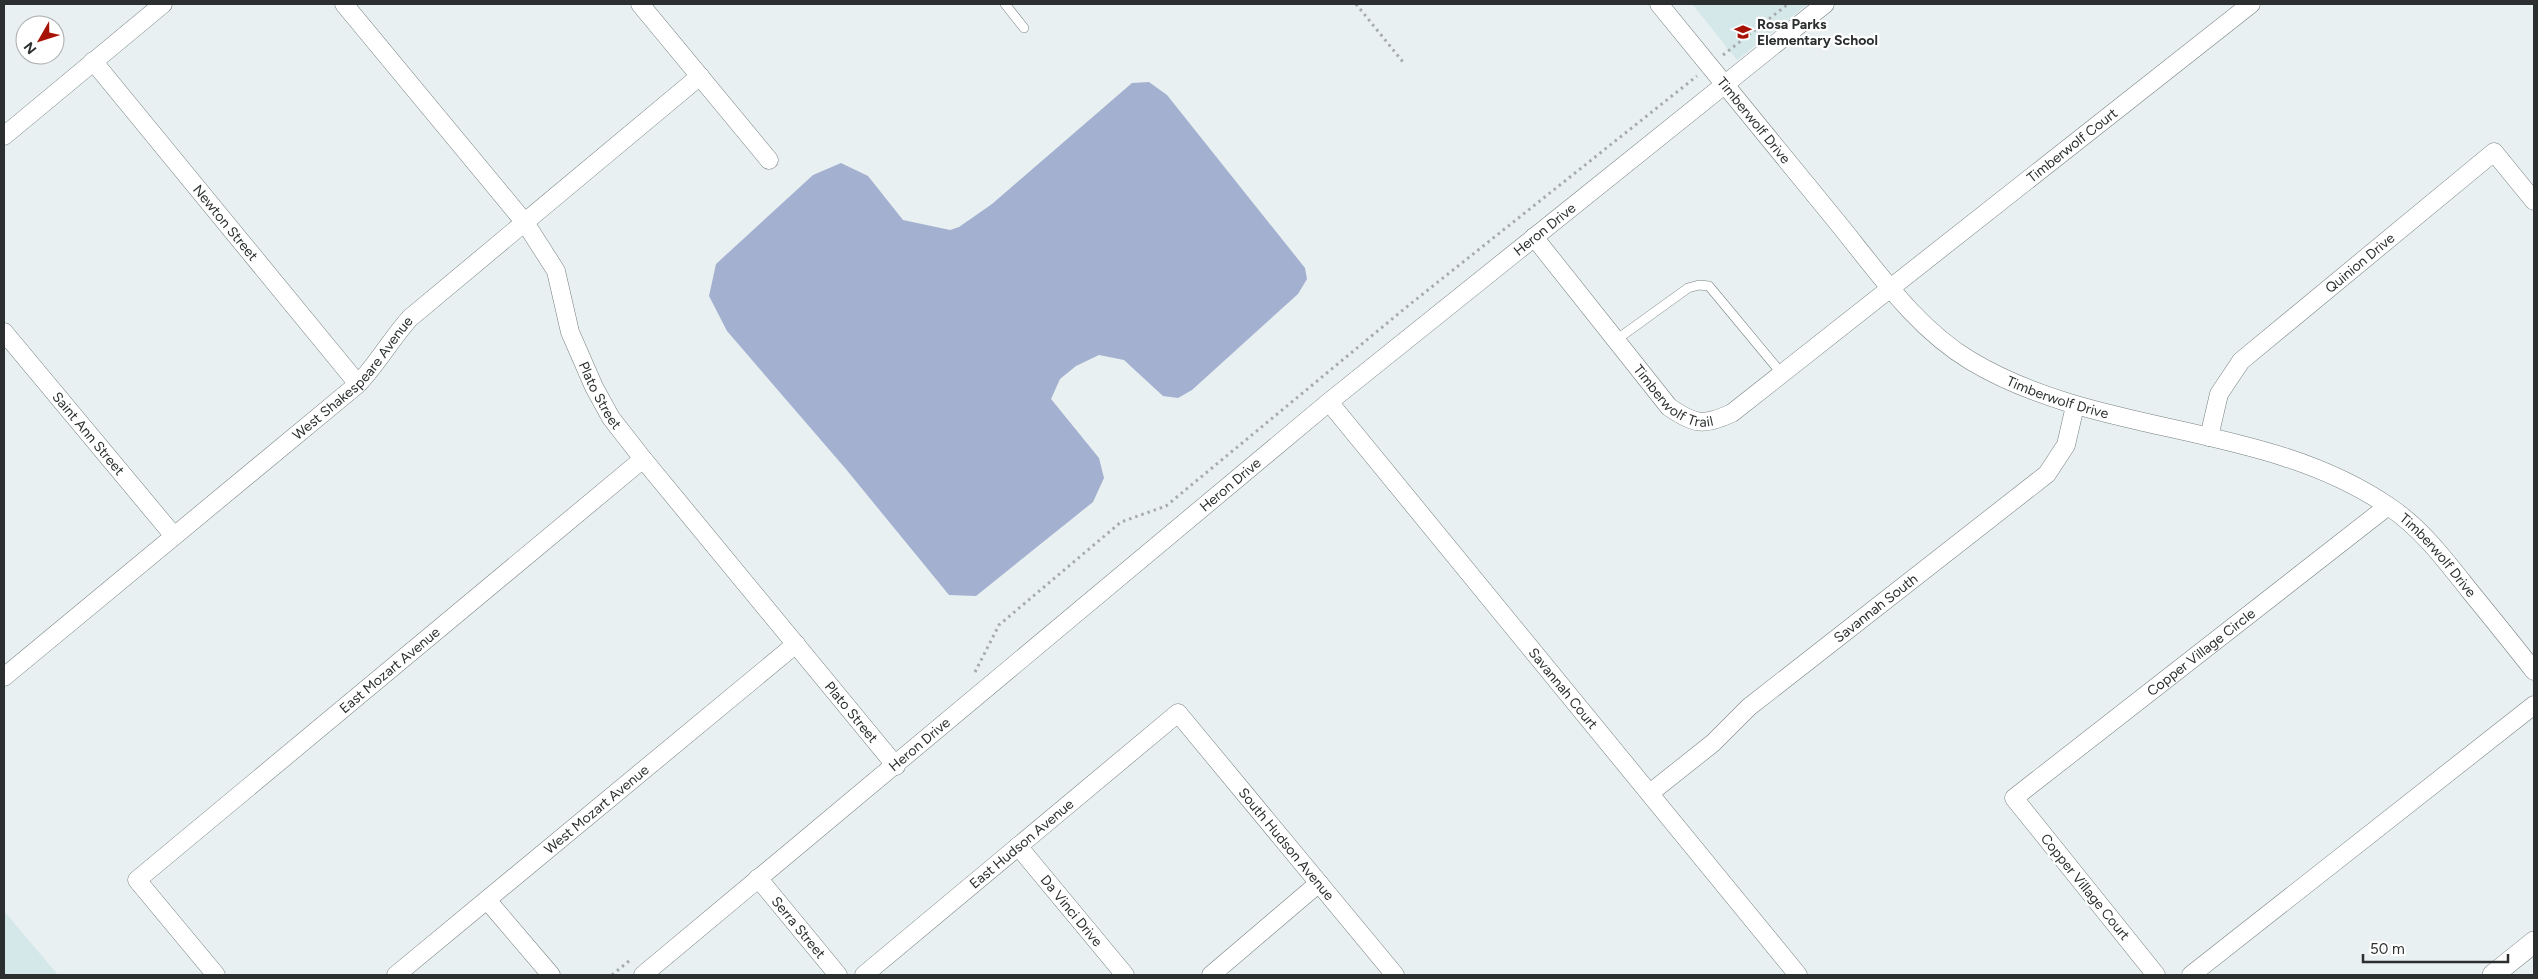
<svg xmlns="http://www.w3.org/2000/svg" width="2538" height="979" font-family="Figtree,sans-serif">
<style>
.built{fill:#d5e8e9}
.water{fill:#a4b0d0}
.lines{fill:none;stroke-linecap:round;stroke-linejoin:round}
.service-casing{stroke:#788080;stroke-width:10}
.minor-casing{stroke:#788080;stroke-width:19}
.tertiary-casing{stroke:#788080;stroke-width:22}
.path{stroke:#a6acad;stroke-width:3;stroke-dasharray:2.5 4;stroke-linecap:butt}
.service{stroke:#fff;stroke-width:9}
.minor{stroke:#fff;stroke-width:18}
.tertiary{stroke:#fff;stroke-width:21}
.labels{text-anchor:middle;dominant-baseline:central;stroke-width:4.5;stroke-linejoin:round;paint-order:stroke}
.poi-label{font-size:14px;font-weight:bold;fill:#2c2f2f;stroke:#fff;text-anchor:start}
.street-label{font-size:14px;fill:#2c2f2f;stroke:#fff}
</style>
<rect width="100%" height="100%" fill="#e8f0f1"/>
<g class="built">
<polygon points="1692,4 1808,4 1737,60"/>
<polygon points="4,911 58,975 4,975"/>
</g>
<polygon class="water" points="1149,82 1167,95 1305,268 1307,279 1298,294 1192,390 1178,398 1163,396 1124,360 1099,355 1076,366 1060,379 1051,399 1099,458 1104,478 1093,502 976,596 949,595 845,468 727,331 709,296 716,264 813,175 841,163 868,176 903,220 950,230 959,227 992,204 1132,83"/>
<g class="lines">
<g class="service-casing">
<g id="service">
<polyline points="1005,4 1024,28"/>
<polyline points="1616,340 1688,288 1699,285 1709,286 1782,374"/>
</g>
</g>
<g class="minor-casing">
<g id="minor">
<path id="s1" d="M344,4L526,224L556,271L570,332L594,387L611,418L643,459L896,766"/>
<polyline points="640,4 769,160"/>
<path id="s2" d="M1659,4C1717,75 1775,146 1833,217C1875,268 1914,327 1971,361C2100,438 2266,421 2391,508C2422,529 2446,561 2469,590C2491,617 2513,644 2534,671"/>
<path id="s3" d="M93,61L358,384"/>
<polyline points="4,136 163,4"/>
<path id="s4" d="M1534,237L1669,407C1695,425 1704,426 1732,413L2251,4"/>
<path id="s5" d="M4,332L174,536"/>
<path id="s6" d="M1329,402L1798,975"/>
<path id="s7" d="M2209,437L2219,394L2241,361L2494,152L2534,201"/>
<path id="s8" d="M4,677L358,384C378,363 391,339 410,318L700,76"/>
<path id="s9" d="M1650,793L1713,743L1749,707L2047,474L2066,445L2075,406"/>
<path id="s10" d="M1018,846L1125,975"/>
<path id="s11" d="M758,878L838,975"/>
<polyline points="487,900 551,975"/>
<path id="s12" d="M216,975L137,880L643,459"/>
<path id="s13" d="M396,975L796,644"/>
<path id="s14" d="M643,975L1329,402L1825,4"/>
<path id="s15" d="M864,975L1178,713L1395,975"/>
<polyline points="1211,975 1319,883"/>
<path id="s16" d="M2156,975L2014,798L2388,506"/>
<polyline points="2191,975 2534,705"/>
</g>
</g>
<g class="tertiary-casing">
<polyline id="tertiary" points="2493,975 2534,942"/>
</g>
<g class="path">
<polyline points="1356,4 1403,62"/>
<polyline points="1723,55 1788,4"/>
<polyline points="975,672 999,625 1121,522 1166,506 1409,305 1697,76"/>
<polyline points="612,975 629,961"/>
</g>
<use href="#service" class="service"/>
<use href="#minor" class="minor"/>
<use href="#tertiary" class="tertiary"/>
</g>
<defs>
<g id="school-bare" transform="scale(1.35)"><path d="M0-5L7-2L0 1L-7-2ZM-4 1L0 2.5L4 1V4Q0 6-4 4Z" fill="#a61306" stroke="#fff" stroke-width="2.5" paint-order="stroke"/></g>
</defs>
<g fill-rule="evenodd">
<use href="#school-bare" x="1743" y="32"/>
</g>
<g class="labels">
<g class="poi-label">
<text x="1757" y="24">Rosa Parks<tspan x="1757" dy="16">Elementary School</tspan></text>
</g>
<g class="street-label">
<text stroke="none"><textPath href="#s2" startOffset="150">Timberwolf Drive</textPath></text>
<text stroke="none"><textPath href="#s4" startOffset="718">Timberwolf Court</textPath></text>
<text stroke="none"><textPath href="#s3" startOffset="209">Newton Street</textPath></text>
<text stroke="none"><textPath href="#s14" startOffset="1170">Heron Drive</textPath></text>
<text stroke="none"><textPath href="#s7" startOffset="238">Quinion Drive</textPath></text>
<text stroke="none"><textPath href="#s8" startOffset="460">West Shakespeare Avenue</textPath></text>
<text stroke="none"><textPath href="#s4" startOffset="215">Timberwolf Trail</textPath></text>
<text stroke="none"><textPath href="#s1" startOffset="474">Plato Street</textPath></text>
<text stroke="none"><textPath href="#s2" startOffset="570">Timberwolf Drive</textPath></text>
<text stroke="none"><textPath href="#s5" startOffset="132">Saint Ann Street</textPath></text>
<text stroke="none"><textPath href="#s14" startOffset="765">Heron Drive</textPath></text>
<text stroke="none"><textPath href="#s2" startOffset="990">Timberwolf Drive</textPath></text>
<text stroke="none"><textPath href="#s9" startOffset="292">Savannah South</textPath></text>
<text stroke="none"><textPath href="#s16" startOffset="464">Copper Village Circle</textPath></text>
<text stroke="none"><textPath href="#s12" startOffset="452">East Mozart Avenue</textPath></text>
<text stroke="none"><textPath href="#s6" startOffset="370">Savannah Court</textPath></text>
<text stroke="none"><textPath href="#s1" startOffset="879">Plato Street</textPath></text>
<text stroke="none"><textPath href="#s14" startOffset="360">Heron Drive</textPath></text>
<text stroke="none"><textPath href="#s13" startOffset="260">West Mozart Avenue</textPath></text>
<text stroke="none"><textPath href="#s15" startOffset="205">East Hudson Avenue</textPath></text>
<text stroke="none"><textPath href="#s15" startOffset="579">South Hudson Avenue</textPath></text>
<text transform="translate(2085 887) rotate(51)">Copper Village Court</text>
<text stroke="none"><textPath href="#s10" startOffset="84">Da Vinci Drive</textPath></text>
<text stroke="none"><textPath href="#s11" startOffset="64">Serra Street</textPath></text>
</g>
</g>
<rect width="2538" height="979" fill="none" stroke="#2c2f2f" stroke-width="10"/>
<g transform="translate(40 40) rotate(231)"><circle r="24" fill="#ffffff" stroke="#abacac"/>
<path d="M0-4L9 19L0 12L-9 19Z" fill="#a61306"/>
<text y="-8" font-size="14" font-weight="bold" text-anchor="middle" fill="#2c2f2f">N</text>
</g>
<path d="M2363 954v8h145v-8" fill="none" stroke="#2c2f2f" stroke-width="2.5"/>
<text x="2370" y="954" font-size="15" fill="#2c2f2f" stroke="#ffffff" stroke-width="4" paint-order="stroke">50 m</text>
</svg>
